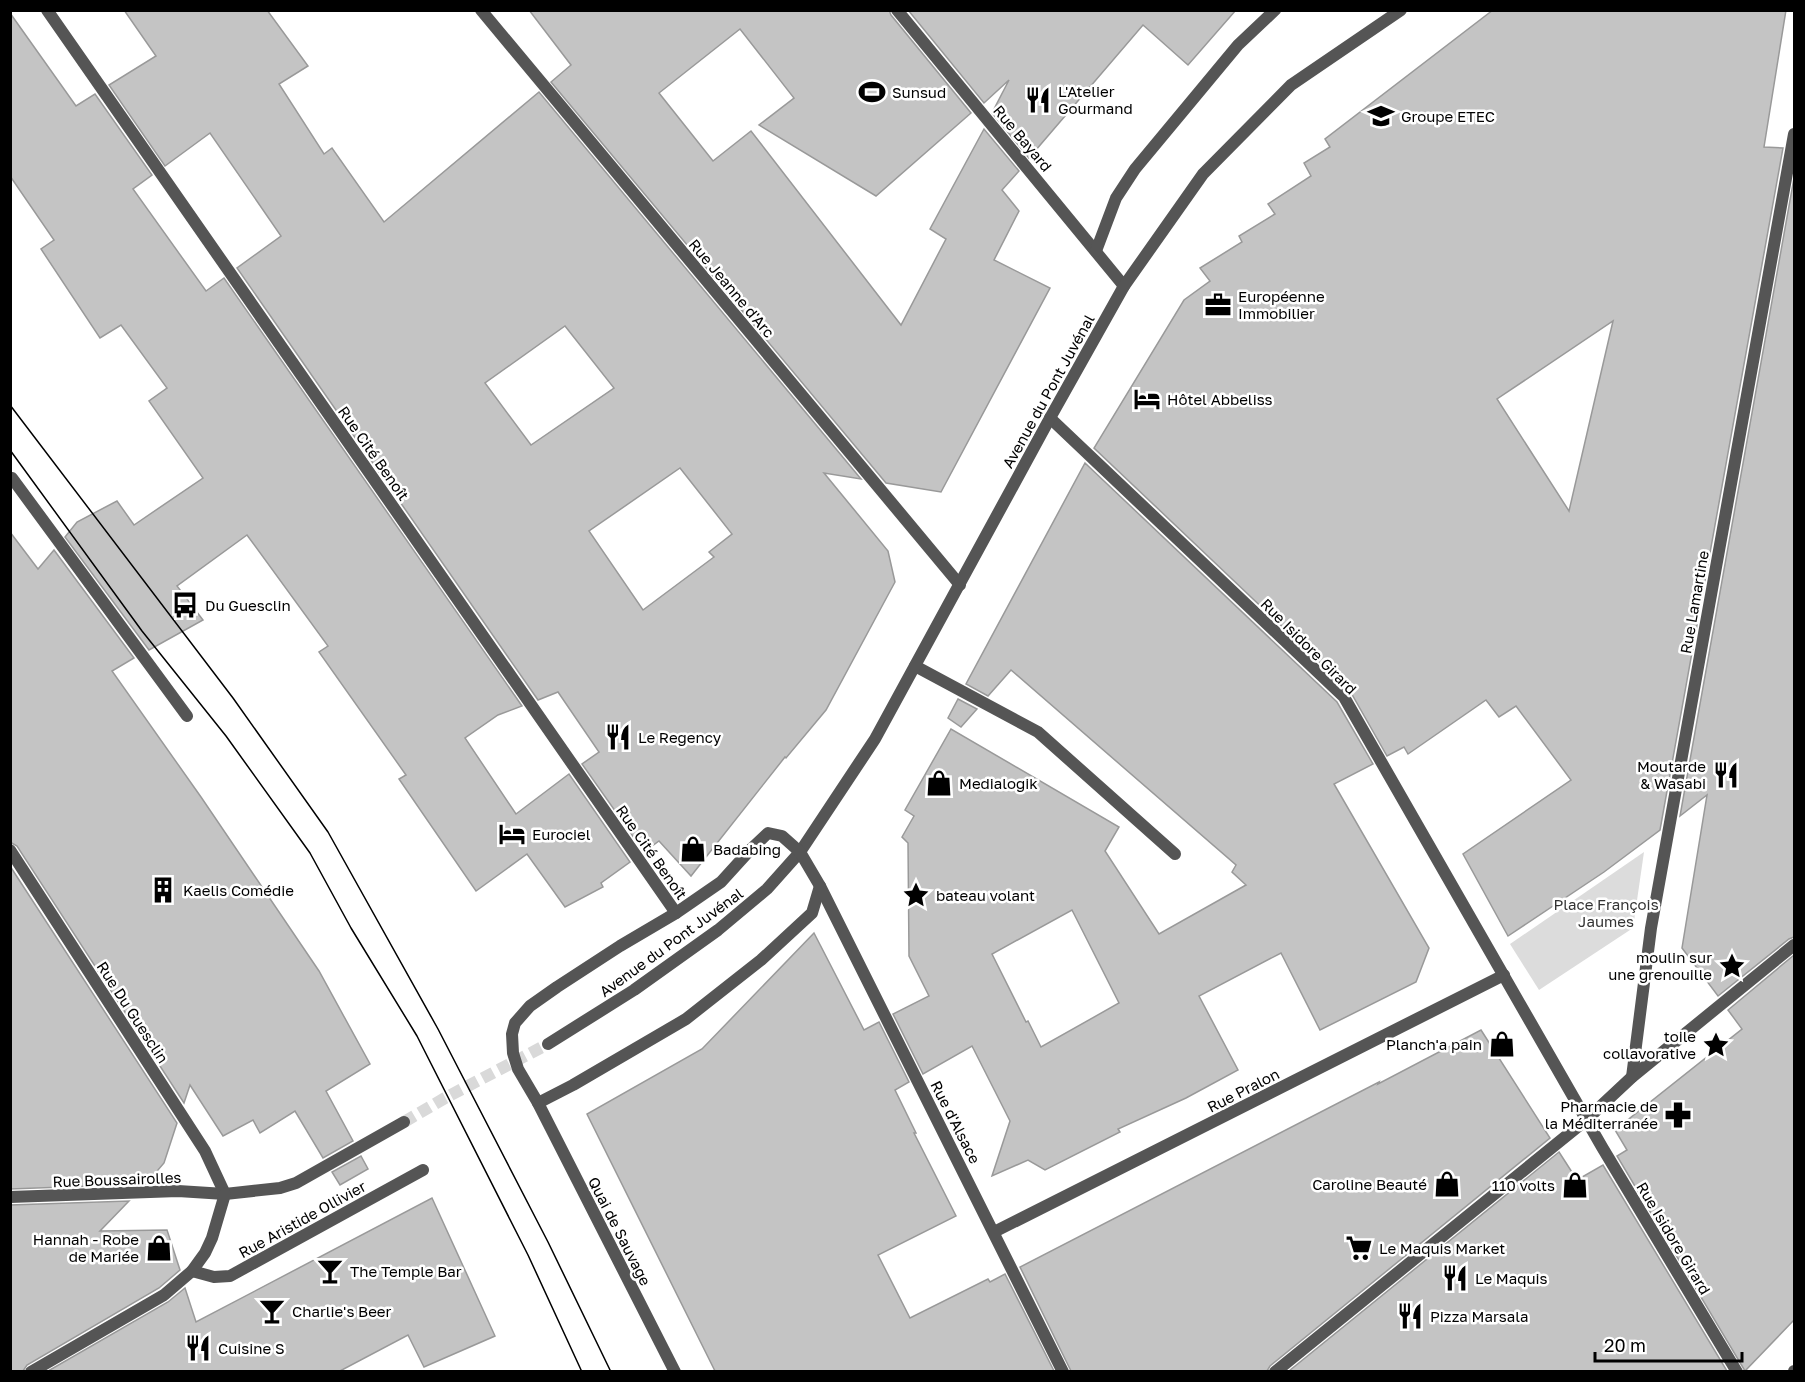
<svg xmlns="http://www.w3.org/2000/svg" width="1805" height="1382" font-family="'Golos Text',sans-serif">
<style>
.green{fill:#dcdcdc}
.building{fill:#c4c4c4;stroke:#999;stroke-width:1.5;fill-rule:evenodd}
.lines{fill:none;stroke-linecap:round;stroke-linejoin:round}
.street-tunnel{stroke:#d9d9d9;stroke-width:12;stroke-dasharray:12 6;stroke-linecap:butt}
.lane{stroke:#555;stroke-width:12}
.street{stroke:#555;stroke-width:12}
.tram{stroke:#000;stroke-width:1.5}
.labels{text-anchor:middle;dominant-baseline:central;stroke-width:5;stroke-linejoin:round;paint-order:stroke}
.poi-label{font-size:15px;fill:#000;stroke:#fff;text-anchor:start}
.street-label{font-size:15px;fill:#000;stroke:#fff}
.park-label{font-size:15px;fill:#333;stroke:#fff}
</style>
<rect width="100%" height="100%" fill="#fff"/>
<polygon class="green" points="1644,852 1633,928 1539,990 1510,944"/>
<g class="building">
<path d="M124,10H267L308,66L279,84L324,154L332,148L384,222L539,92L861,479L824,473L888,551L895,582L826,710L786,758L785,757L691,876L659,841L644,852L582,764L599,752L558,692L538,700L237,268L281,236L210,133L165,166L109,85L156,56ZM565,326L614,388L531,445L485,383ZM680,468L732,534L709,552L714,557L643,610L589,531Z"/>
<polygon points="529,10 889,10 891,15 971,113 876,196 759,125 794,98 740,29 659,93 713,161 751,131 901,325 946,239 930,229 984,129 1019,171 1002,190 1019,211 994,260 1050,288 941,492 886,483 551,82 571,65"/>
<polygon points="908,10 1236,10 1188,65 1143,25 1029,158 992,113 1009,80 984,103"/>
<path d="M1493,10H1786L1764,147L1783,148L1660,830L1604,872L1508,936L1463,854L1571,780L1516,706L1499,717L1486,700L1408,754L1404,747L1387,756L1350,691L1094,448L1184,300L1210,281L1200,268L1242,242L1239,236L1275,214L1268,204L1311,176L1304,163L1330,147L1325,139ZM1613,321L1569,511L1497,399Z"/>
<polygon points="10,13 76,106 95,94 152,175 133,189 206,291 224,278 522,706 498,715 465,738 516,814 569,774 630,862 601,883 603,887 565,907 527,854 476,891 399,779 406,775 319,652 328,646 247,535 177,586 203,620 149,650 65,537 77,522 117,501 134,525 203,478 149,401 167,388 121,325 100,338 41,249 54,240 10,176"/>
<polygon points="1794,178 1794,937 1789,939 1718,996 1682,948 1707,795 1680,816"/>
<path d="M1085,463L1337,702L1373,764L1334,784L1429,948L1416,982L1320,1030L1281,953L1199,996L1238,1070L1186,1098L1118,1129L1120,1132L1045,1170L1028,1160L992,1176L1010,1121L972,1046L923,1074L893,1014L929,996L909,956L908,843L902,837L914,816L905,810L951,729L1119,827L1105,851L1159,934L1246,885L1232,872L1236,865L1011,670L988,696L966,684ZM1072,910L1119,1003L1041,1047L1028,1021L1026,1022L992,954Z"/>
<polygon points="10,532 38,569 54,550 134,658 112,671 201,797 319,971 370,1064 326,1091 353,1141 323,1158 295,1111 260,1133 253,1120 223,1136 190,1085 184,1103 17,846 10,842"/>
<polygon points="958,699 977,709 961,727 948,718"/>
<polygon points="10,866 177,1123 164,1163 146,1184 10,1189"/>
<polygon points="814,933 864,1030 879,1022 909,1082 895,1090 916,1133 914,1133 956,1216 878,1255 910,1318 988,1279 990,1282 1005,1274 1054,1371 715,1371 587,1114 702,1049"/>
<polygon points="1794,955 1794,1320 1745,1371 1617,1156 1627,1150 1615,1130 1742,1029 1728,1010"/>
<polygon points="1481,1030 1550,1138 1270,1366 1267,1371 1071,1371 1020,1267 1379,1082 1378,1084"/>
<polygon points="1559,1152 1577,1180 1603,1165 1727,1371 1289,1371"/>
<polygon points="361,1156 368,1169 340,1185 332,1172"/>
<polygon points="432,1198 495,1336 424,1367 408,1335 340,1371 48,1371 168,1302 185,1288 196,1322"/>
<polygon points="129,1201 100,1231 167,1230 180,1270 159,1288 27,1365 23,1371 10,1371 10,1205"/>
</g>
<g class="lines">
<polyline class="street-tunnel" points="404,1122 445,1098 548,1044"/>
<polyline class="lane" points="915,666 1038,732 1175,854"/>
<g class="street">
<polyline points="47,10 676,913"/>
<polyline points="481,10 960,585"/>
<polyline points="897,10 1124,286"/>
<polyline points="1096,251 1116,198 1135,169 1238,45 1275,10"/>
<polyline points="1050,418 1344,697 1602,1147 1737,1372"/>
<polyline points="12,478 187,716"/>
<polyline points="10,850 205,1151 225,1194"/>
<polyline points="548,1044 634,990 718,930 767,889 800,852 875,739 1050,418 1124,286 1203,174 1291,85 1401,10"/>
<polyline points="1632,1077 1651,928 1794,134"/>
<polyline points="538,1103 573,1085 686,1019 761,960 812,913 820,886"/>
<polyline points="10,1197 178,1191 225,1194 280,1188 296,1183 404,1122"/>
<polyline points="994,1232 1504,975"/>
<polyline points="192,1271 214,1277 230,1276 423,1170"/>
<polyline points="31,1372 164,1295 192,1271 205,1253 212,1238 225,1194"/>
<polyline points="675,1372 538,1103 518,1069 513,1053 512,1034 515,1023 530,1006 557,987 620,946 676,913 721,882 751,849 768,833 782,836 800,852 820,886 1063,1372"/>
<polyline points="1275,1372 1586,1120 1632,1077 1794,945"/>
<polyline points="1794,1372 1794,1371"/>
</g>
<g class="tram">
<polyline points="10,405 233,698 328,832 438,1029 548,1242 611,1372"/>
<polyline points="10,450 142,631 226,736 310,853 351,928 417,1036 528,1255 582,1372"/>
</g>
</g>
<defs>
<g id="stadium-bare" transform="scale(2.07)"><path d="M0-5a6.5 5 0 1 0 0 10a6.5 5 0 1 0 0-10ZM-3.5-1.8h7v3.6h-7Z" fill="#000" stroke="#fff" stroke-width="2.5" paint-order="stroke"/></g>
<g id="restaurant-bare" transform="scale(2.07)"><path d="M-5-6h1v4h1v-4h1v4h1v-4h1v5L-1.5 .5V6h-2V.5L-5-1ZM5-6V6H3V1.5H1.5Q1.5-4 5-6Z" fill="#000" stroke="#fff" stroke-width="2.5" paint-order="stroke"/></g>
<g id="school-bare" transform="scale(2.07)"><path d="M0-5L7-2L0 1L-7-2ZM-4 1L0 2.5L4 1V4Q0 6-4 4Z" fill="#000" stroke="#fff" stroke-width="2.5" paint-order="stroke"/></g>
<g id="office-bare" transform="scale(2.07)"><path d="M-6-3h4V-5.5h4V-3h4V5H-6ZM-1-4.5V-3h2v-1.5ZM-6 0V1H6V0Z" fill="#000" stroke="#fff" stroke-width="2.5" paint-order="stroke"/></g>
<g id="hotel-bare" transform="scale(2.07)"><path d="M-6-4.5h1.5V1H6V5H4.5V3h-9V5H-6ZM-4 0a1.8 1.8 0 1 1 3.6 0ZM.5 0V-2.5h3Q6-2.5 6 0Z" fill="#000" stroke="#fff" stroke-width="2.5" paint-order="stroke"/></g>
<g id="bus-bare" transform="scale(2.07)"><path d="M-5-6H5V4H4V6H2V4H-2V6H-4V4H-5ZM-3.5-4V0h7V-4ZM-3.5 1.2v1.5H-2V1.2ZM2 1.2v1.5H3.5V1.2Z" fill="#000" stroke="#fff" stroke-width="2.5" paint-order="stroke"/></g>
<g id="shop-bare" transform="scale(2.07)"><path d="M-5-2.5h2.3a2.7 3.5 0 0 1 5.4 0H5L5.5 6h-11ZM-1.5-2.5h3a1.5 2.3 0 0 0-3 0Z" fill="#000" stroke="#fff" stroke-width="2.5" paint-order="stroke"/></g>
<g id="building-bare" transform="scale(2.07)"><path d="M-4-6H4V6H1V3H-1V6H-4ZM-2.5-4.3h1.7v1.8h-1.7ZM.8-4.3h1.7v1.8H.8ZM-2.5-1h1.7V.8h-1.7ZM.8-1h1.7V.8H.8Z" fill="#000" stroke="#fff" stroke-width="2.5" paint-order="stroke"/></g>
<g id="sight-bare" transform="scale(2.07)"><path d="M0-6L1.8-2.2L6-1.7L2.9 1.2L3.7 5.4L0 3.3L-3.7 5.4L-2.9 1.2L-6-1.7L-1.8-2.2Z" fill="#000" stroke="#fff" stroke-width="2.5" paint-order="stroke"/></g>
<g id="pharmacy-bare" transform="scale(2.07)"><path d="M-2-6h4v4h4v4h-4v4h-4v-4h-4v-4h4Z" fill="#000" stroke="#fff" stroke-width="2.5" paint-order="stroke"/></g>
<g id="supermarket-bare" transform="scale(2.07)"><path d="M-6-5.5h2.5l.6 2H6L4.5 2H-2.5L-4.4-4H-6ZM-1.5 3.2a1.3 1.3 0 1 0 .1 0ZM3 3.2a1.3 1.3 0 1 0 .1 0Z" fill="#000" stroke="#fff" stroke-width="2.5" paint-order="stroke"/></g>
<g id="bar-bare" transform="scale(2.07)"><path d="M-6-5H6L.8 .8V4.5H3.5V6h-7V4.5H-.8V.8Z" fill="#000" stroke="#fff" stroke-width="2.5" paint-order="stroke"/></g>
</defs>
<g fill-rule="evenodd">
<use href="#stadium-bare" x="872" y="92"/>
<use href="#restaurant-bare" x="1038" y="100"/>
<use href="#school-bare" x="1381" y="116"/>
<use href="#office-bare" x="1218" y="305"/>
<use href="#hotel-bare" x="1147" y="399"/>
<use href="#bus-bare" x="185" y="605"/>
<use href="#restaurant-bare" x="618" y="737"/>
<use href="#restaurant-bare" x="1726" y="775"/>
<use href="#shop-bare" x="939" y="783"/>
<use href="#hotel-bare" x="512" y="834"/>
<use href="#shop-bare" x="693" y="849"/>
<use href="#building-bare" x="163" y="890"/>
<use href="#sight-bare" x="916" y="895"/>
<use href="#sight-bare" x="1732" y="966"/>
<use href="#shop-bare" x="1502" y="1044"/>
<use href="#sight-bare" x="1716" y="1045"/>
<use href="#pharmacy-bare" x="1678" y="1115"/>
<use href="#shop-bare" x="1447" y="1184"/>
<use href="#shop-bare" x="1575" y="1185"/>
<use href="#shop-bare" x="159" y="1248"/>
<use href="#supermarket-bare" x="1359" y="1248"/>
<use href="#bar-bare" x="330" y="1271"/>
<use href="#restaurant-bare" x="1455" y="1278"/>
<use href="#bar-bare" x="272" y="1311"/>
<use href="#restaurant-bare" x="1410" y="1316"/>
<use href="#restaurant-bare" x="198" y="1348"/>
</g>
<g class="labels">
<g class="poi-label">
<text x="1058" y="91">L'Atelier<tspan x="1058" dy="17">Gourmand</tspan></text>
<text x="892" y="92">Sunsud</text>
<text x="1401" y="116">Groupe ETEC</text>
<text x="1238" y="296">Européenne<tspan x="1238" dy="17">Immobilier</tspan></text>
<text x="1167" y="399">Hôtel Abbeliss</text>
<text x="205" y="605">Du Guesclin</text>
<text x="638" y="737">Le Regency</text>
<text x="1706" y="766" text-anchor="end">Moutarde<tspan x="1706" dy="17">&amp; Wasabi</tspan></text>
<text x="959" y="783">Medialogik</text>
<text x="532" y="834">Eurociel</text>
<text x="713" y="849">Badabing</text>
<text x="183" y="890">Kaelis Comédie</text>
<text x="936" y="895">bateau volant</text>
<text x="1712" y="957" text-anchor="end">moulin sur<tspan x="1712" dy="17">une grenouille</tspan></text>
<text x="1696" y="1036" text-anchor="end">toile<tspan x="1696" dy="17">collavorative</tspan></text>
<text x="1482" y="1044" text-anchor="end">Planch'a pain</text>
<text x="1658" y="1106" text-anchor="end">Pharmacie de<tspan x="1658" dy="17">la Méditerranée</tspan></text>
<text x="1427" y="1184" text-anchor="end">Caroline Beauté</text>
<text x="1555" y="1185" text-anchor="end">110 volts</text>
<text x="139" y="1239" text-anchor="end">Hannah - Robe<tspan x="139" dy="17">de Mariée</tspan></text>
<text x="1379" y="1248">Le Maquis Market</text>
<text x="350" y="1271">The Temple Bar</text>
<text x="1475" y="1278">Le Maquis</text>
<text x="292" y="1311">Charlie's Beer</text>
<text x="1430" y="1316">Pizza Marsala</text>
<text x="218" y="1348">Cuisine S</text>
</g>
<g class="street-label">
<text transform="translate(1023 138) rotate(50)">Rue Bayard</text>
<text transform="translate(732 288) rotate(50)">Rue Jeanne d'Arc</text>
<text transform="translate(1048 391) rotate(-61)">Avenue du Pont Juvénal</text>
<text transform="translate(374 453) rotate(55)">Rue Cité Benoît</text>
<text transform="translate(1694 602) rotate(-80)">Rue Lamartine</text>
<text transform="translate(1309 646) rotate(45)">Rue Isidore Girard</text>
<text transform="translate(652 852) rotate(55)">Rue Cité Benoît</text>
<text transform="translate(671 942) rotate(-36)">Avenue du Pont Juvénal</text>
<text transform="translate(133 1012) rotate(57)">Rue Du Guesclin</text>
<text transform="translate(1243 1090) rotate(-27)">Rue Pralon</text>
<text transform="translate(956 1122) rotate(63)">Rue d'Alsace</text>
<text transform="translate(117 1179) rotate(-2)">Rue Boussairolles</text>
<text transform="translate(302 1219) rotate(-29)">Rue Aristide Ollivier</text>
<text transform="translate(620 1231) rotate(63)">Quai de Sauvage</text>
<text transform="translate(1674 1238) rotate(59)">Rue Isidore Girard</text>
</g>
<g class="park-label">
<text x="1606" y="904">Place François<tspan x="1606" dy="17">Jaumes</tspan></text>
</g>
</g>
<rect width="1805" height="1382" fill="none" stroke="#000000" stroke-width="24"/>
<path d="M1595 1352v9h147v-9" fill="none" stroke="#000000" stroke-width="3"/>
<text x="1604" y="1352" font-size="18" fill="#000000" stroke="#ffffff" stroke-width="4.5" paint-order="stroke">20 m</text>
</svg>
